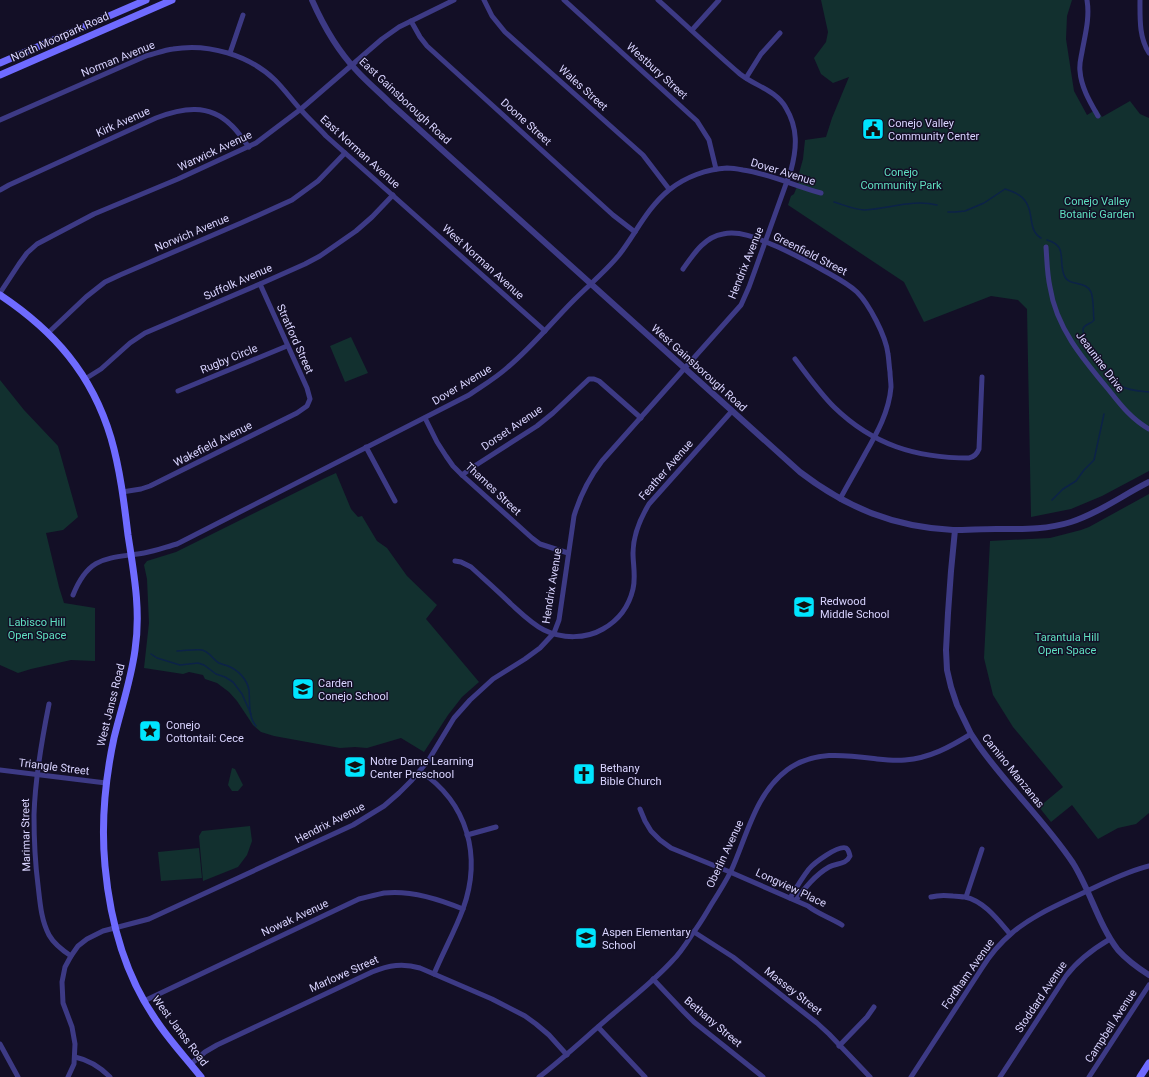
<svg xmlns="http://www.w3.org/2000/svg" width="1149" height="1077" font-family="Roboto,sans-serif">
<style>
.green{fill:#12302f}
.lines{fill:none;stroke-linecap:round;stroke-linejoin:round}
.stream{stroke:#0c2248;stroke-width:1.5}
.minor{stroke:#3d3a85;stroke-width:5}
.tertiary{stroke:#3d3a85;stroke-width:6}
.secondary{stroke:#6f6bff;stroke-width:7}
.labels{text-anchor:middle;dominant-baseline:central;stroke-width:3;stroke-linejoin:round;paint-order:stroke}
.street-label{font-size:11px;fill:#d9d4ff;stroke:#130f26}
.poi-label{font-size:11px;fill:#d9d4ff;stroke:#130f26;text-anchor:start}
.park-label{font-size:11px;fill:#5fe0c0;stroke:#130f26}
</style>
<rect width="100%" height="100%" fill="#130f26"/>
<g class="green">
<polygon points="821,0 1072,0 1067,16 1066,39 1074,91 1087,115 1097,109 1102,117 1130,101 1140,114 1149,118 1149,471 1102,496 1071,509 1031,517 1027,309 1018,300 991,296 924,322 904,282 788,205 791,196 794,194 800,179 798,177 803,159 805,140 826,137 832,118 849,77 833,83 821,74 814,58 826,42 828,32"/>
<polygon points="351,337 368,373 345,382 330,346"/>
<polygon points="0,380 24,410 58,446 78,517 63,530 46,533 59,587 64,603 95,608 95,661 71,660 31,669 18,673 0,665"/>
<polygon points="336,473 351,509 358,517 362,516 377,541 387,548 407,576 437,605 426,619 479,682 462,697 448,715 424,752 401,738 367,748 355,747 340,748 274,736 261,732 253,725 237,701 229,692 217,683 205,679 203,675 189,672 183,674 144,668 149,623 147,579 144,565 147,561 176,552 325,478"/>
<polygon points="1149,494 1149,813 1136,824 1118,828 1098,839 1072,805 1051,822 1039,807 1063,787 1013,727 993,695 984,658 990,541 1050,538 1081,530 1089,527"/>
<polygon points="232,768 235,769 243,785 238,791 232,791 228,785"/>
<polygon points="250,826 252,841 247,855 238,867 203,881 199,836 202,831"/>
<polygon points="199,848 202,878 161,881 158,852"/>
</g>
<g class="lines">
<g class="stream">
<path d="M834,202C844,205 855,210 865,210C889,209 912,199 937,205"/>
<path d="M948,212H955L965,211L984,203L1005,189C1015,192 1024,196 1028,206C1033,217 1029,231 1041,238"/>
<path d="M1047,240C1068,246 1058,259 1064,275C1068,287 1086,280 1091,292C1094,300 1093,312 1094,320C1092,324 1084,324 1083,329C1082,340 1112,380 1121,386C1129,391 1140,391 1149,392"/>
<polyline points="1052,500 1063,489 1076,481 1084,470 1094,460 1104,414"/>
<path d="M177,651C185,651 194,649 202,650C209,651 213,660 219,663C221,664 225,665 228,666C238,670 247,679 249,690C250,702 248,717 256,726"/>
<polyline points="151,654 157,658 180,665 198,663 204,665 216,674 225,677 233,682 242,694 251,714"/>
</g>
<g class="minor">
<polyline points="484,0 492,16 505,32 643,155 669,189"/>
<polyline points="564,0 697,121 709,140 716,169"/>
<path d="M1087,0C1090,18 1085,35 1082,52C1081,58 1079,64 1080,71C1081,87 1090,102 1098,116"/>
<path d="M1140,0C1140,19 1139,37 1149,53"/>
<polyline points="411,21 420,37 427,46 613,215 635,232"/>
<polyline points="692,30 719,0"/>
<polyline points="230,53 243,15"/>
<polyline points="746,78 761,54 780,33"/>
<path d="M0,120L146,56C155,54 164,50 173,49C208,43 249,55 275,80C284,89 292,100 301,110C309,119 318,127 326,136L545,331"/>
<path d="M0,190L9,185L156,118C182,108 209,103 231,125C238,131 243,140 249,147"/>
<path d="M1046,247C1047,260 1047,274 1050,287C1056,327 1082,358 1108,389C1120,404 1131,419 1149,429"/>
<path d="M683,269C693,255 704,237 723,234C741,230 761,240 778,247C793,254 807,261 821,269C833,276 846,282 857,292C869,304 886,336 888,354C889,360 889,366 890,372C890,377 891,382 891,387C889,412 877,433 865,454C857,469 848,484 840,499"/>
<polyline points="0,293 19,264 27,253 37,244 94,214 178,179 256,143 301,109 382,39 399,27 454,0"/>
<polyline points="48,333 86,297 105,282 120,275 241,223 292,200 318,181 345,153"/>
<path d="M795,359C808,376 820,393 834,407C873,445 916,458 969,458C974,457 977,454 979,449L982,377"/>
<polyline points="85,379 101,369 130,343 145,333 260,284 305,264 320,256 356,231 372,217 393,195"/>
<polyline points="178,391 287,346"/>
<polyline points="425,418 437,442 446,456 453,466 462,475 532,538 540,544 568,553"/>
<polyline points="366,447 395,501"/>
<polyline points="462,475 473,467 537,426 553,413 589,379 594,379 599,381 641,418"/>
<polyline points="122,492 141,489 150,486 297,413 307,406 310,399 307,388 260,284"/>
<path d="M455,561L461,562L471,567C484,579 498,591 511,604C521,613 532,624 544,630C562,639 586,639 603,629C619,620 629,606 633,589C636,577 633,565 633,553C633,535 640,519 649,504L732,411"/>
<path d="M73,595C89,555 107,559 144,553C156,551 166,547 177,544L469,395C482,386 496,378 508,367C532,347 552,322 574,300C589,285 606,271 619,255C636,233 647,208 669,190C685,177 707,169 727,168C732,168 738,169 743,170C770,174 795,186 821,193"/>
<path d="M49,704C42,739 35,779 34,815C34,838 35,862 38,885C40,902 41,920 49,935C54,944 62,950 71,956"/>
<polyline points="0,770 106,783"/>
<path d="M420,771C468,803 482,856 463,909C455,931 443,952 434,974"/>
<path d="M640,809L645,821L651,831L660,840L671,848L730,872L808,906C818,914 831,918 842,925"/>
<polyline points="467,835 496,827"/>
<path d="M931,897C938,895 945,895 953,896C957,896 961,897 965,897C984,901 998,920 1010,934"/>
<polyline points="966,897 982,849"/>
<path d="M790,898C796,888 802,878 809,869C814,863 838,845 846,848C849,850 849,853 850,856C846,865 836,863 829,867C815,875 805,888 796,900"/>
<polyline points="694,932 733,957 817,1023 829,1034 870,1077"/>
<polyline points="653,979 684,1012 694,1022 763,1077"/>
<path d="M144,1001L359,899C367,897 375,895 384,893C409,890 439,899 463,909"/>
<polyline points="598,1027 645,1077"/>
<polyline points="0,1044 18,1077"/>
<polyline points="839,1046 867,1017 874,1007"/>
<path d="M75,1057C89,1060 100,1067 110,1077"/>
<path d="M191,1064L205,1052L217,1045L372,972C389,965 403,963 420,968L492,999L525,1016L536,1024L549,1035L567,1055"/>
<path d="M68,1077L74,1064L75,1044L72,1027L63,1003L62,982L65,967L71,956L78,946L87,939L103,931L149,919L353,825L384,806L399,793L412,780L428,761L454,718L470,700L493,679L525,659L540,648L554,633L559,620L574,516C580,496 589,478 602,461L741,305L749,287L791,170C797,148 798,128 786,108C776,90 755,86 740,74C712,50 685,24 658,0"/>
<path d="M539,1077C565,1057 588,1035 613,1014C633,997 655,980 673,960C681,952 687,942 693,933C700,924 705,915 711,905C718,894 725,883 731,871C747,836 755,794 787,770C814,750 846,755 877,759C886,760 896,761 905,760C930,758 950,747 971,734"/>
<path d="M911,1077L982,968C990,955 1000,943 1012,933C1034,914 1063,903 1089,890C1109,881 1128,871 1149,866"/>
<path d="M1000,1077L1066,976C1078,960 1093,949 1110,939"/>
<polyline points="1089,1077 1149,985"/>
</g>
<g class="tertiary">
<path d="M312,0C323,25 337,50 357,71C367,82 379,92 390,103L800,472C847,508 894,527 953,530C967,530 982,529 996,529C1021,529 1046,530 1071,522C1099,513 1123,495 1149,482"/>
<path d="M955,530L951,571L948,613L946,650L947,670L951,687L957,705L971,734L979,746C1008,787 1045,821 1073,863C1090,890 1099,926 1118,950C1127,960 1138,968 1149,975"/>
</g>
<g class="secondary">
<polyline points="0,63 146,0"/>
<polyline points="0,75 172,0"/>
<path d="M0,295C54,331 92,374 111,438C120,469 124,502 128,535C134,574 141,611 135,650C131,680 121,709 114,738C105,780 101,823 105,866C110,920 124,974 156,1020C169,1040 186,1058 201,1077"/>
<polyline points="1140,1077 1149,1063"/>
</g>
</g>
<defs>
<g id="civic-square" transform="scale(1.15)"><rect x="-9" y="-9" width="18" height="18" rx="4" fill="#00e5ff" stroke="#130f26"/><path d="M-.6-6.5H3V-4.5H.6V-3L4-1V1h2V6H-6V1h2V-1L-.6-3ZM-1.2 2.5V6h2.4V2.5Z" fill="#111"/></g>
<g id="school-square" transform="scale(1.15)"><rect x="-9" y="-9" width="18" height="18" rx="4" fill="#00e5ff" stroke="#130f26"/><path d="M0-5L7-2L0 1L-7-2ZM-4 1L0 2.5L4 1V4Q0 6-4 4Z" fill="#111"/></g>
<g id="sight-square" transform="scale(1.15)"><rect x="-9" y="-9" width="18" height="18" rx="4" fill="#00e5ff" stroke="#130f26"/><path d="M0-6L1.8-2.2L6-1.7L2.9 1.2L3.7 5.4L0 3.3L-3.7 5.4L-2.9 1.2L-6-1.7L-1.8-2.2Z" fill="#111"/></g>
<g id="church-square" transform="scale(1.15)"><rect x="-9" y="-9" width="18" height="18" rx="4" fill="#00e5ff" stroke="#130f26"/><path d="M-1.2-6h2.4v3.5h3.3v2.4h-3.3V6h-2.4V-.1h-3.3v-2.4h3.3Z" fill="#111"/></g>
</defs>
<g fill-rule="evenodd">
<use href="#civic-square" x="873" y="129"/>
<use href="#school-square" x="804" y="607"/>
<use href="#school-square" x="303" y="689"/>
<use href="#sight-square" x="150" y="731"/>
<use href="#school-square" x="355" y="767"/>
<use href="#church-square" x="584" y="774"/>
<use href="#school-square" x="586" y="938"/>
</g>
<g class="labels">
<g class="street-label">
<text transform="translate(60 37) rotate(-24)">North Moorpark Road</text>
<text transform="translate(118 59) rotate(-22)">Norman Avenue</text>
<text transform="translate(657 71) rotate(42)">Westbury Street</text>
<text transform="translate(583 88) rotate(42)">Wales Street</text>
<text transform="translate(405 101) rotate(43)">East Gainsborough Road</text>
<text transform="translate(123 122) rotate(-24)">Kirk Avenue</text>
<text transform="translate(526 122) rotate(42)">Doone Street</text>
<text transform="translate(215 151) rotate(-25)">Warwick Avenue</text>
<text transform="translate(360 152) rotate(42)">East Norman Avenue</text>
<text transform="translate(783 172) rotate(17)">Dover Avenue</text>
<text transform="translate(192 233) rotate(-23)">Norwich Avenue</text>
<text transform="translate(810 254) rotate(27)">Greenfield Street</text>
<text transform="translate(483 262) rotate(42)">West Norman Avenue</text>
<text transform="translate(746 263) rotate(-68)">Hendrix Avenue</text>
<text transform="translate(238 282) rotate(-24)">Suffolk Avenue</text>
<text transform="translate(295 339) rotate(66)">Stratford Street</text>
<text transform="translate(229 359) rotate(-22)">Rugby Circle</text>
<text transform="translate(1100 362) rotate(53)">Jeaunine Drive</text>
<text transform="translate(699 368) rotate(42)">West Gainsborough Road</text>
<text transform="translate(462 385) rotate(-31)">Dover Avenue</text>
<text transform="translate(512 428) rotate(-34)">Dorset Avenue</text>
<text transform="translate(213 444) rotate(-27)">Wakefield Avenue</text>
<text transform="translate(666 470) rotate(-49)">Feather Avenue</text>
<text transform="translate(493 489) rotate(43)">Thames Street</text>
<text transform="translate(552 586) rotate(-81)">Hendrix Avenue</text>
<text transform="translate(111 705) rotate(-76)">West Janss Road</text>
<text transform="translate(54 767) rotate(7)">Triangle Street</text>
<text transform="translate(1013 771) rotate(51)">Camino Manzanas</text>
<text transform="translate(330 823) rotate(-27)">Hendrix Avenue</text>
<text transform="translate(26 835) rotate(-91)">Marimar Street</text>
<text transform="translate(725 854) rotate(-65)">Oberlin Avenue</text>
<text transform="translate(791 888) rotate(25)">Longview Place</text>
<text transform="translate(295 918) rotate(-25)">Nowak Avenue</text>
<text transform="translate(344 974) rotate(-24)">Marlowe Street</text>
<text transform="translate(968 974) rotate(-55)">Fordham Avenue</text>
<text transform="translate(793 991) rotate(38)">Massey Street</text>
<text transform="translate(1041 997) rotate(-56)">Stoddard Avenue</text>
<text transform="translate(713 1022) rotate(40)">Bethany Street</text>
<text transform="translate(1111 1026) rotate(-57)">Campbell Avenue</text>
<text transform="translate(180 1031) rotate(53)">West Janss Road</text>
</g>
<g class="poi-label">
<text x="888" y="123">Conejo Valley<tspan x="888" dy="13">Community Center</tspan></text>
<text x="820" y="601">Redwood<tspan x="820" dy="13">Middle School</tspan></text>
<text x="318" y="683">Carden<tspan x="318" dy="13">Conejo School</tspan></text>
<text x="166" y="725">Conejo<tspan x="166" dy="13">Cottontail: Cece</tspan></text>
<text x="370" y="761">Notre Dame Learning<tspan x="370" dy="13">Center Preschool</tspan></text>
<text x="600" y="768">Bethany<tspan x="600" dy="13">Bible Church</tspan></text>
<text x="602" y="932">Aspen Elementary<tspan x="602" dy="13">School</tspan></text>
</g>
<g class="park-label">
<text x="901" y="172">Conejo<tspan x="901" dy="13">Community Park</tspan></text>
<text x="1097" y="201">Conejo Valley<tspan x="1097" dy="13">Botanic Garden</tspan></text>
<text x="37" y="622">Labisco Hill<tspan x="37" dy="13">Open Space</tspan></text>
<text x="1067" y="637">Tarantula Hill<tspan x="1067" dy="13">Open Space</tspan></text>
</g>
</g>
</svg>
